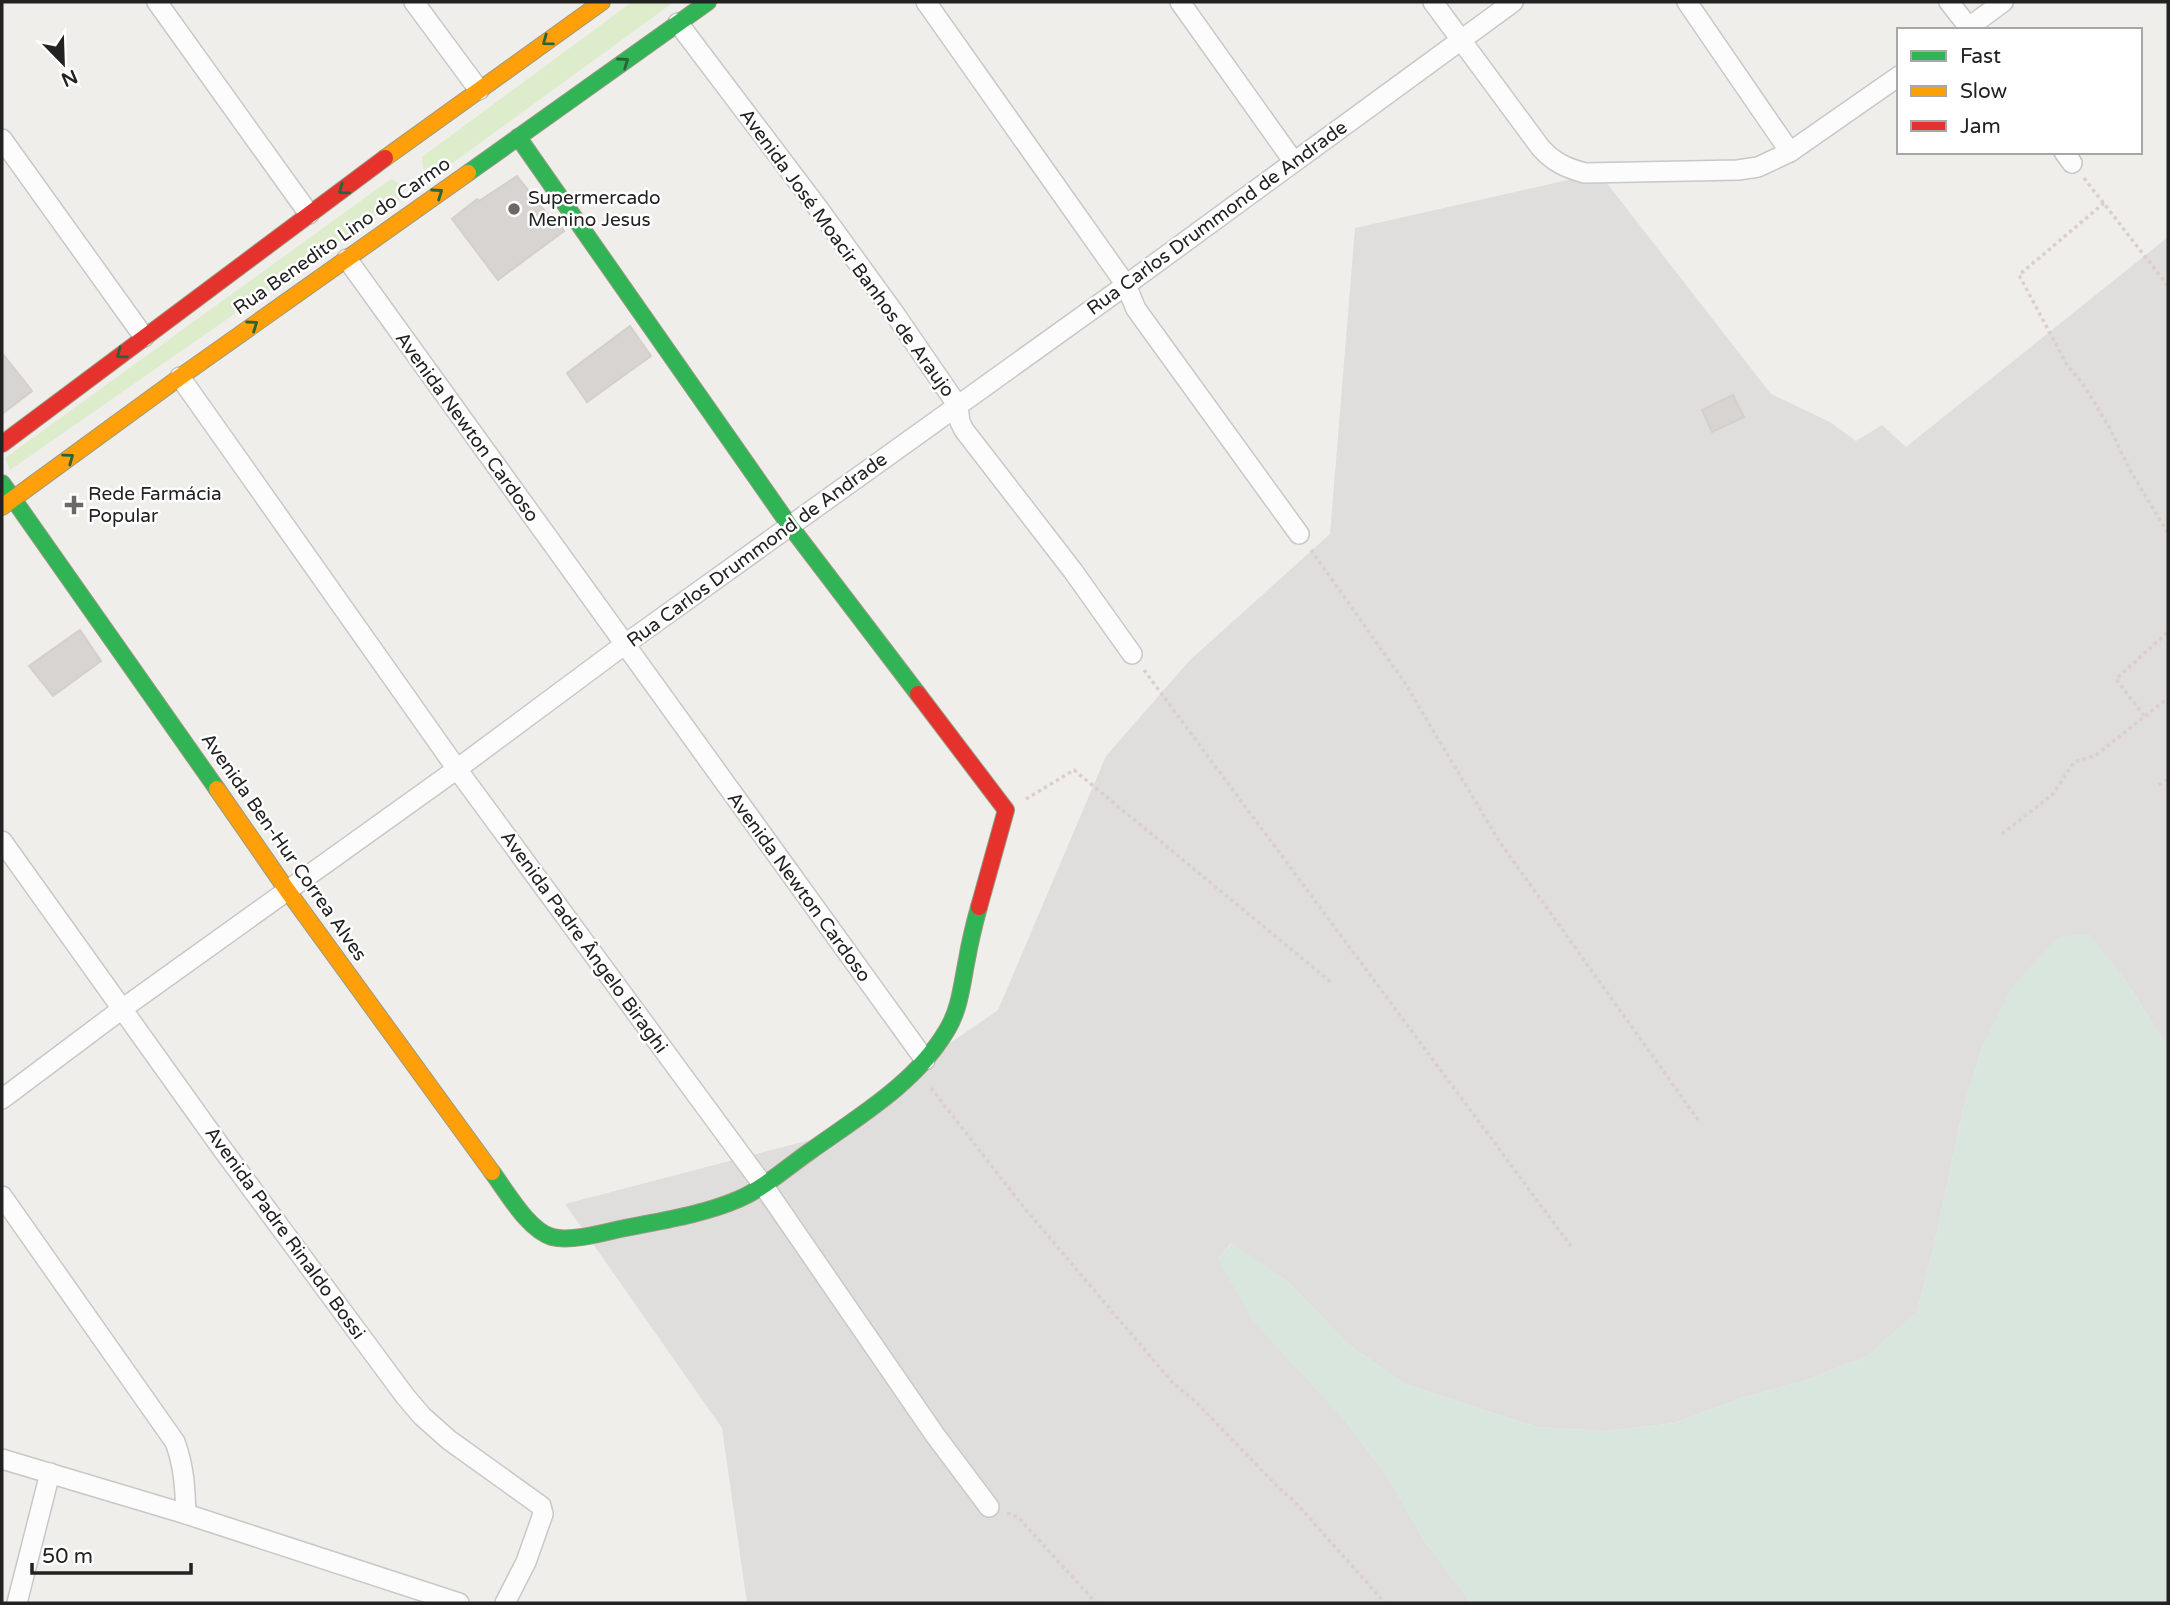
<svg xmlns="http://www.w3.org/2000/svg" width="2170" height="1605" font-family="'Varela Round',sans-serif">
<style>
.residential{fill:#dfdedc}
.grass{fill:#ddeccb}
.wetland{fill:#d9e6de}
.building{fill:#d7d4d2;stroke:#d3d0cc;stroke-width:2}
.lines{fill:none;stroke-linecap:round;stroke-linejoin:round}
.street-casing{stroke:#c9c8c7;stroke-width:22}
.fast-casing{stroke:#999a82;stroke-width:18}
.slow-casing{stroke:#999a82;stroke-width:18}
.jam-casing{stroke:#999a82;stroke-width:18}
.path{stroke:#dccecd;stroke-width:3.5;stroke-dasharray:3.5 3.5;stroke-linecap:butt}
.street{stroke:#fdfcfc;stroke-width:19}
.fast{stroke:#30b455;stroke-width:16}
.slow{stroke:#ff9f0a;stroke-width:16}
.jam{stroke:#e5322d;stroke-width:16}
.oneway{stroke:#286439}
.poi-dot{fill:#6a6968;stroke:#fff;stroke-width:2.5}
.labels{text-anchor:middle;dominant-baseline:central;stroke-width:5;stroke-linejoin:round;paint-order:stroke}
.poi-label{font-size:19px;fill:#222;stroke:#fff;text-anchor:start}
.street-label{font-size:19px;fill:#222;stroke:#fff}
</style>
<rect width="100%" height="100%" fill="#f0eeeb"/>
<polygon class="residential" points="1599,173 1771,394 1830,422 1856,441 1882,425 1906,447 2168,237 2168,1047 2123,977 2089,935 1983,1045 1963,1109 1934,1246 1917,1312 1868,1356 1806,1380 1741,1398 1675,1423 1603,1431 1537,1427 1405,1384 1349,1345 1287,1281 1231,1243 1218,1259 1301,1371 1347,1423 1390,1481 1424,1540 1471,1603 747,1603 722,1428 565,1204 810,1140 998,1010 1106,756 1190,660 1330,534 1355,228"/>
<g class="grass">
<polygon points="632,2 674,2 436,175 423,169 422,157"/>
<polygon points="391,179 400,184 403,197 10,470 5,458"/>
</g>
<polygon class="wetland" points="2089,934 2123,977 2168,1047 2168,1603 1471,1603 1424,1540 1390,1481 1347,1423 1252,1320 1218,1259 1232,1243 1287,1281 1349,1345 1405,1384 1537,1427 1603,1431 1675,1423 1741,1398 1806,1380 1868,1356 1917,1312 1934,1246 1963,1109 1983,1045 2013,985 2059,937"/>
<g class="building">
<polygon points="517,176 549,216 552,214 564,231 498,280 452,219 477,199 479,201"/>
<polygon points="630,326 651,356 587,402 567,373"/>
<polygon points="2,353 32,391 2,414"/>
<polygon points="1733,395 1744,417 1712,432 1702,410"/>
<polygon points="80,630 101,661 53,696 29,666"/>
</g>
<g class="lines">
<g class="street-casing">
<g id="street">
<polyline points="157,2 309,214"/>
<polyline points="414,2 479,90"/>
<polyline points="926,2 1126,285 1136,309 1299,534"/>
<polyline points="1180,2 1294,162"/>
<path d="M1433,2L1540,147C1553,162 1566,168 1585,173L1738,170L1758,167L1790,152L1899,76"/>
<polyline points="1687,2 1790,152"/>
<polyline points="1949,2 1971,30"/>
<polyline points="678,23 818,208 892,310 958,406 960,422 964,430 1073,571 1132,654"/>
<polyline points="1965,30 2003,2"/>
<polyline points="2,139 144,337"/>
<polyline points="2064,152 2072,163"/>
<polyline points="347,259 925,1060"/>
<polyline points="180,377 457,769 763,1185 935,1435 989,1507"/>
<polyline points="2,841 223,1150 405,1396 422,1416 449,1440 541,1506 543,1514 526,1562 505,1603"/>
<polyline points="2,1099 122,1009 457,769 624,645 1126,285 1513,2"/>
<path d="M2,1196L175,1442C184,1466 185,1488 186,1514"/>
<polyline points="2,1459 186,1514 459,1603"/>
<polyline points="17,1603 50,1473"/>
</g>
</g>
<g class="fast-casing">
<g id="fast">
<polyline points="518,137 790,526 918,694"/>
<polyline points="468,173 708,2"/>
<polyline points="2,483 217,789"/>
<path d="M492,1172C507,1192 528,1230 552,1237C570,1242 603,1233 620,1229C659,1221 702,1215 739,1199C764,1188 786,1168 809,1152C858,1117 916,1083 947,1030C960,1009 962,983 967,959C970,942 974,925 979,907"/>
</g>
</g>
<g class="slow-casing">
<g id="slow">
<polyline points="385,158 602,2"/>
<polyline points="2,507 180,377 468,173"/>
<polyline points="217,789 287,890 492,1172"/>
</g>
</g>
<g class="jam-casing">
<g id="jam">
<polyline points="2,444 385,158"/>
<polyline points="918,694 1006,810 979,907"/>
</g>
</g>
<g class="path">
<polyline points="2084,178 2168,286"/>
<polyline points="2104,203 2019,275 2067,365 2083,384 2109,427 2131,472 2168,533"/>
<polyline points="1311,550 1403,680 1499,841 1699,1121"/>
<polyline points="1144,670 1571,1246"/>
<polyline points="2144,716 2116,679 2168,632"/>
<polyline points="2159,785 2168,779"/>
<polyline points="1026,799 1074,770 1332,983"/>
<polyline points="2002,834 2053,794 2074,762 2096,755 2168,698"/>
<polyline points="931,1088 1026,1210 1172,1382 1194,1400 1278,1487 1295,1502 1385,1603"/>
<polyline points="1007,1513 1018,1517 1096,1603"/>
</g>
<use href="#street" class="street"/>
<use href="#fast" class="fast"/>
<use href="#slow" class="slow"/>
<use href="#jam" class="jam"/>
</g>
<defs><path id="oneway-chevron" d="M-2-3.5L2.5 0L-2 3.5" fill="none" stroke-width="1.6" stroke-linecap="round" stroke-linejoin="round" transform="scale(1.75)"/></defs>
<g class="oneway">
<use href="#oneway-chevron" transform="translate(547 41) rotate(144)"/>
<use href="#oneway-chevron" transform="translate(624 62) rotate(-35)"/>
<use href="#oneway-chevron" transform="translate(343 190) rotate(143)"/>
<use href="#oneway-chevron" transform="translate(438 193) rotate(-35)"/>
<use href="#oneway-chevron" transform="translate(253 325) rotate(-35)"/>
<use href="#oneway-chevron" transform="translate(121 354) rotate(143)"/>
<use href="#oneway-chevron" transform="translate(69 458) rotate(-36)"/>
</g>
<g class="poi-dot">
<circle cx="514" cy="209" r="7"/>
<path d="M70.5 494.5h7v7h7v7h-7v7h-7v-7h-7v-7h7z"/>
</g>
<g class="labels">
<g class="poi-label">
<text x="528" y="198">Supermercado<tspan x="528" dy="22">Menino Jesus</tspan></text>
<text x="88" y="494">Rede Farmácia<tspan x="88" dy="22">Popular</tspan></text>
</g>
<g class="street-label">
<text transform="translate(1217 218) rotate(-36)">Rua Carlos Drummond de Andrade</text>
<text transform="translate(342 236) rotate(-35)">Rua Benedito Lino do Carmo</text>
<text transform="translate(847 253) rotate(54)">Avenida José Moacir Banhos de Araujo</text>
<text transform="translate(467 427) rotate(54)">Avenida Newton Cardoso</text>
<text transform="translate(757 550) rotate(-36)">Rua Carlos Drummond de Andrade</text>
<text transform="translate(284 847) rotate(55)">Avenida Ben-Hur Correa Alves</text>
<text transform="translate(799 887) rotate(54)">Avenida Newton Cardoso</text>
<text transform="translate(584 942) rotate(54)">Avenida Padre Ângelo Biraghi</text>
<text transform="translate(285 1233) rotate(54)">Avenida Padre Rinaldo Bossi</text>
</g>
</g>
<rect width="2170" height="1605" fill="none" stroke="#222222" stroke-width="7"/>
<rect x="1897" y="28" width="245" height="126" fill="#ffffff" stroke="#a7a7a7" stroke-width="2"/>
<rect x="1911" y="51" width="35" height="10" fill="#30b455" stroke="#a7a7a7" stroke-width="2"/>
<text x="1960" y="63" font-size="21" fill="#222222">Fast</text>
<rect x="1911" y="86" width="35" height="10" fill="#ff9f0a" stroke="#a7a7a7" stroke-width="2"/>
<text x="1960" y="98" font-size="21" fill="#222222">Slow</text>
<rect x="1911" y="121" width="35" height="10" fill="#e5322d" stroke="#a7a7a7" stroke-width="2"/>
<text x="1960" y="133" font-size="21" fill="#222222">Jam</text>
<g transform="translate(63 63) rotate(157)" stroke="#ffffff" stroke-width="5" paint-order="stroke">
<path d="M0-5L12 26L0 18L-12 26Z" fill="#222222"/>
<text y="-10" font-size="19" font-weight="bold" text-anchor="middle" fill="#222222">N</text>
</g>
<path d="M32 1563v10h159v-10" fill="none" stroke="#222222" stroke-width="3.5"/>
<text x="42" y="1563" font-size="21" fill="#222222" stroke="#ffffff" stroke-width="5" paint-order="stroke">50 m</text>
</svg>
